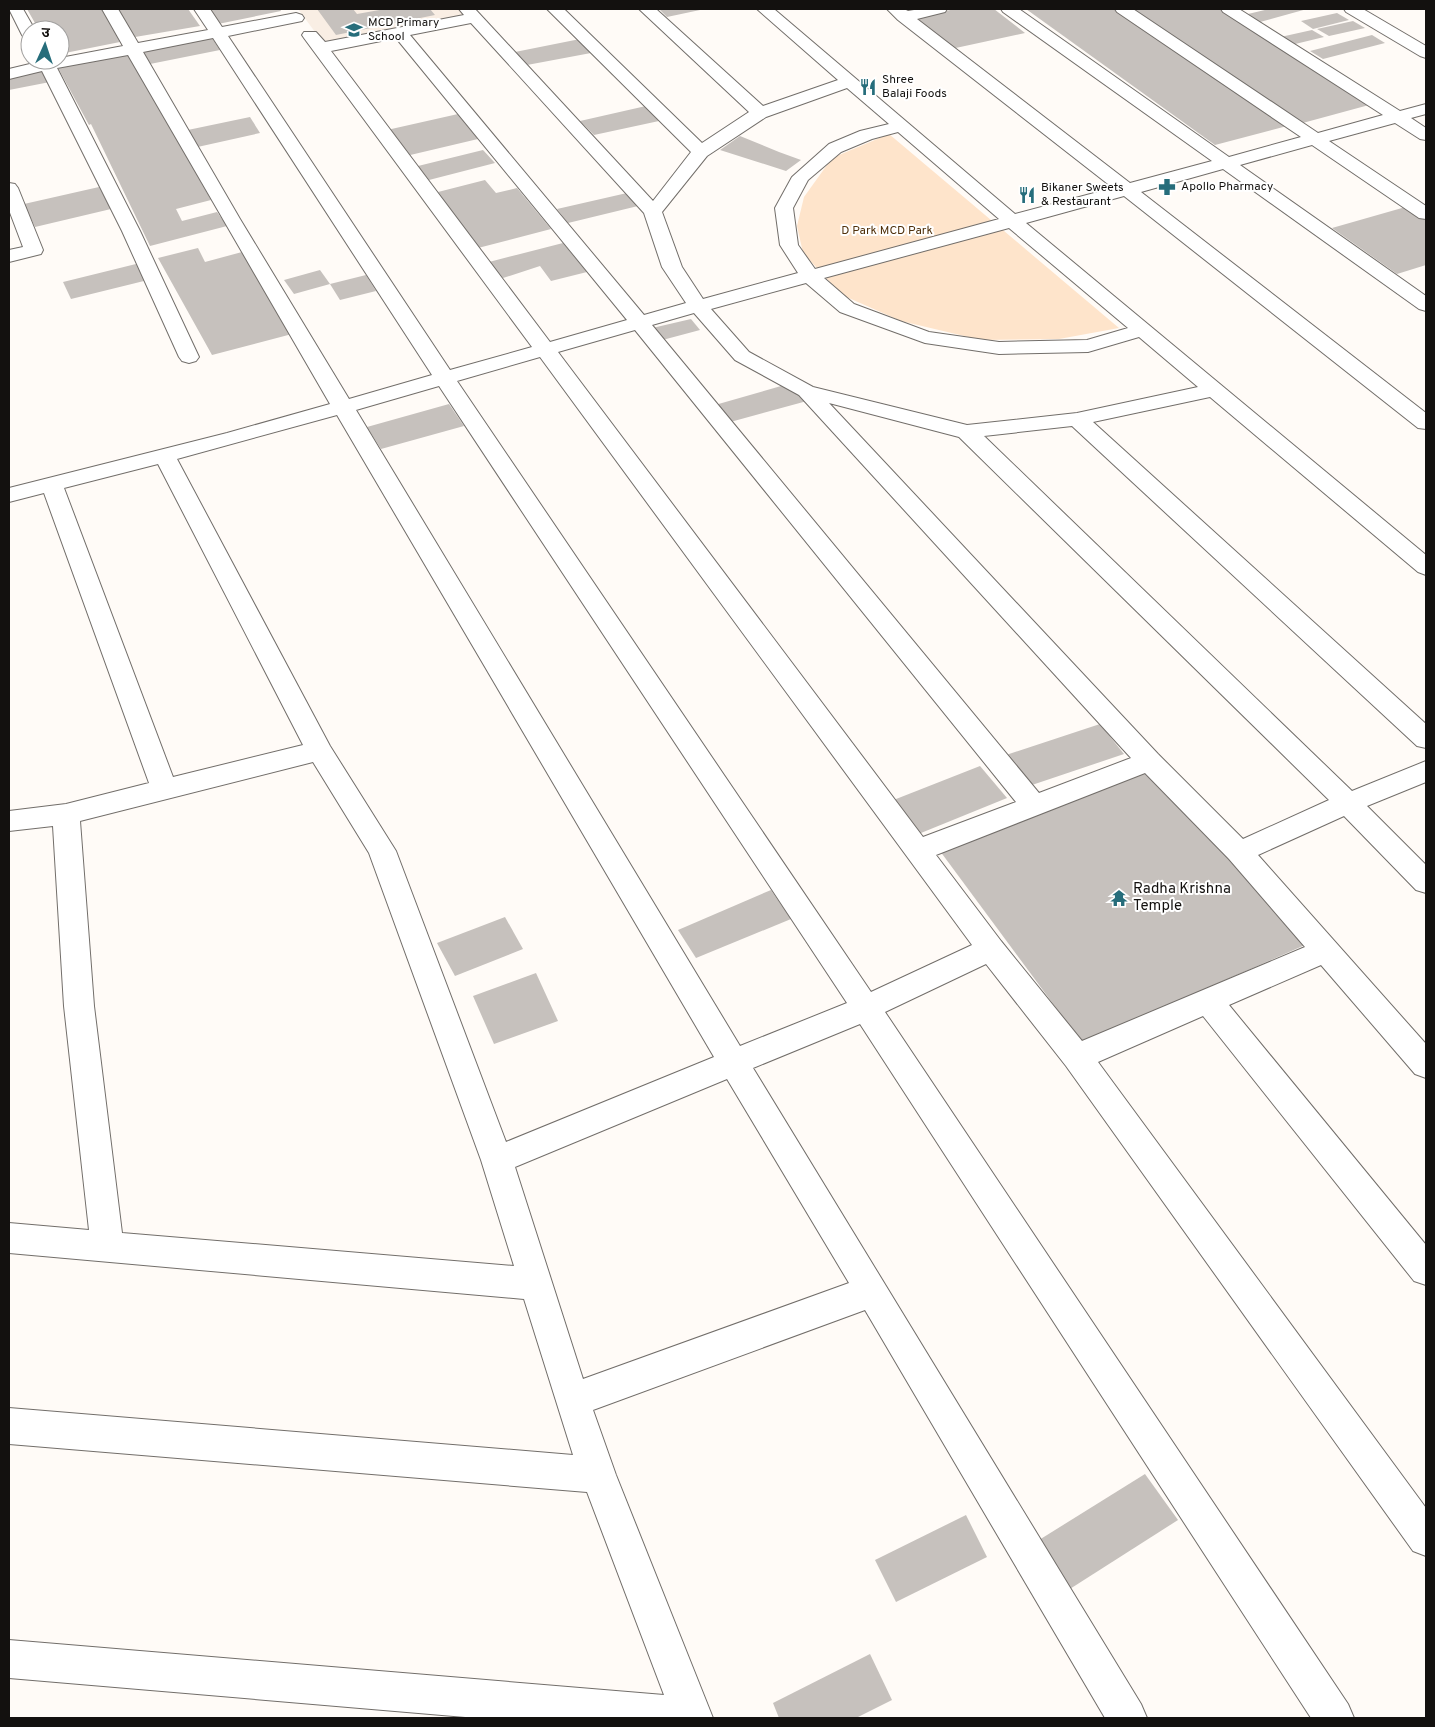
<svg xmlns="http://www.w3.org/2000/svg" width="1435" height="1727" font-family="Overpass,'Noto Sans Devanagari',sans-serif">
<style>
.built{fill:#f9eee4}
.green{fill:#fee4cb}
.building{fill:#c6c1bd}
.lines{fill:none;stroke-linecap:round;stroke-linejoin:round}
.minor-casing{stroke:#726e6a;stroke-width:2}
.minor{fill:#fff;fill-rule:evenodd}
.labels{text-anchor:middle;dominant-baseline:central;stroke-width:4;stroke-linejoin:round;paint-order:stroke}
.far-poi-label{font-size:12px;fill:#13110f;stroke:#fff;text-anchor:start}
.far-park-label{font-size:12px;fill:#50310b;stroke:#fff}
.poi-label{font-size:15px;fill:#13110f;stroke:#fff;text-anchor:start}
</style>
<rect width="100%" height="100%" fill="#fffbf7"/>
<polygon class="built" points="298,9 460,9 466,15 324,44"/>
<polygon class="green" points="889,134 1119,328 1059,339 981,340 901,321 842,295 803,253 797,226 804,197 832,158"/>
<g class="building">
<polygon points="27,9 103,9 120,42 60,54 60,30 39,30"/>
<polygon points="114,9 188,9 200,26 135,37 125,28"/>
<polygon points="208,9 280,9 281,11 218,24"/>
<polygon points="317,9 353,9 357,14 385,9 430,9 435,15 336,35"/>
<polygon points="659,9 700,9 700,10 667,17"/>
<polygon points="955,9 994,9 1025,33 951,49 912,18"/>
<polygon points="1026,9 1115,9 1287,126 1215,145"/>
<polygon points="1129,9 1219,9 1369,105 1299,124"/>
<polygon points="1269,9 1307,9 1260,22 1248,14"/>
<polygon points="1337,13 1349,20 1313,29 1301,21"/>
<polygon points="1353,21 1365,28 1329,36 1317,29"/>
<polygon points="1312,30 1324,37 1287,46 1276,38"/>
<polygon points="1372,35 1385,43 1323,59 1310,51"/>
<polygon points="212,38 220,50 150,64 143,51"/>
<polygon points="580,39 591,53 527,65 515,52"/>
<polygon points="128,52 211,200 176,209 182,221 217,212 227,226 150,246 91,124 89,125 57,66"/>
<polygon points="43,70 50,82 9,90 9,78"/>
<polygon points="646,106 659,121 594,135 580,121"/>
<polygon points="458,114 478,139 406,156 387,130"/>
<polygon points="250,117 260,133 193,148 183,131"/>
<polygon points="740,136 779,152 801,160 786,171 720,150"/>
<polygon points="483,150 495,163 429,180 418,166"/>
<polygon points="485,180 496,193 517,188 551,229 478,248 438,192"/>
<polygon points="99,187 111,209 35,227 24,204"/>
<polygon points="627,193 638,206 568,223 557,209"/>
<polygon points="1409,206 1426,218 1426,265 1397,274 1332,228"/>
<polygon points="563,243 587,272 551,281 540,266 503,278 489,262"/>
<polygon points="198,248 205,262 242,252 292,334 212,355 158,258"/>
<polygon points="140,263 148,280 71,299 63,282"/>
<polygon points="320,270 330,284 294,294 284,280"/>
<polygon points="366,275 376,291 340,300 330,284"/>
<polygon points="691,319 700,330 655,342 648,329"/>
<polygon points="788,384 807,401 723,424 708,407"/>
<polygon points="449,404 464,426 381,449 367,427"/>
<polygon points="1100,724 1124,754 1029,786 1006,755"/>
<polygon points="980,766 1007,798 916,835 891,801"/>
<polygon points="1151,771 1305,945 1082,1043 940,851"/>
<polygon points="771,890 791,919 696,958 678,930"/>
<polygon points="505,917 523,949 455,976 437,943"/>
<polygon points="536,973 558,1021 494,1044 473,996"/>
<polygon points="1145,1474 1178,1520 1062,1594 1031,1545"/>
<polygon points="966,1515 987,1557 896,1602 875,1560"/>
<polygon points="870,1654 892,1700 856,1718 779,1718 773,1703"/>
</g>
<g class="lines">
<g class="minor-casing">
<g id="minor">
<polygon points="9,9 23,9 35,30 30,30 30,40 24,38 22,35"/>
<path d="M102,9H118L138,43L208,30L194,9H210L222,27L296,13L302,15L304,18L302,21L228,36L450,370L532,347L304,38L302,35L304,32H316L325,42L464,15L459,9H475L653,201L691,152L547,9H564L702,143L749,112L639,9H656L763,106L838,80L757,9H774L1015,214L1113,188L898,20L887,9H904L908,11L920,9H947L945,12L917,19L1130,183L1212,161L1003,12L1001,9H1019L1229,157L1301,137L1117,12L1115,9H1133L1318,133L1383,115L1223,12L1221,9H1239L1400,111L1426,104V114L1411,118L1426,128V140L1420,139L1395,123L1329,141L1426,206V219L1419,218L1312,145L1240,165L1426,296V311L1419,309L1223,169L1141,192L1426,413V429L1418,428L1124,196L1026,223L1426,555V575L1418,572L1210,397L1093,422L1426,724V748L1417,746L1072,426L984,436L1352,791L1426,761V782L1367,806L1426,865V893L1416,890L1344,816L1258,855L1426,1044V1078L1415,1074L1321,965L1229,1005L1426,1245V1285L1414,1281L1203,1016L1098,1062L1426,1508V1556L1413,1551L1066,1066L986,964L885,1012L1348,1704L1354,1718H1311L860,1024L753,1068L1141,1704L1147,1718H1105L865,1310L593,1410L616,1475L713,1718H477L9,1678V1640L664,1695L587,1492L9,1444V1408L573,1455L524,1299L9,1253V1223L89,1230L64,1006L53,826L9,831V811L66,804L149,783L44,493L9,502V488L227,433L330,404L128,55L57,68L140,231L199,357L196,361L189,363L182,361L179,357L122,231L42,71L9,79V69L38,62L37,60H60V58L123,46ZM471,23L644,213L662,267L686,303L644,315L410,35ZM213,38L432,375L349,399L240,219L143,52ZM396,38L627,320L550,342L331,51ZM847,88L889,124L860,131L829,144L792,177L775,208L780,245L798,273L703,299L682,267L662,212L707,156L766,117ZM898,132L999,219L815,269L798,245L793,208L808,180L841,152L872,139ZM1009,228L1128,328L1087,340L999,342L929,332L854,304L824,278ZM806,283L840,312L925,343L999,354L1088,352L1139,337L1198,387L1077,413L967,425L813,387L749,352L711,309ZM694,313L735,360L799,395L1131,758L1039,793L652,325ZM635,330L1016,802L923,837L558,352ZM540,357L972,945L871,992L457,381ZM439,386L847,1003L740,1046L356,410ZM829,403L959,437L1329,800L1243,839L1158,754ZM337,415L714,1057L506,1142L396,851L330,746L177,459ZM158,464L303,745L173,777L64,488ZM313,762L369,853L481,1160L514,1266L122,1233L94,1006L80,821ZM1145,773L1229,859L1305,947L1082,1041L1001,941L936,855ZM727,1079L849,1283L583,1379L515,1167Z"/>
<polygon points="1344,9 1363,9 1426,46 1426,58 1420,56 1346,12"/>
<polygon points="9,183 15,184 18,188 43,250 41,254 9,262 9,250 23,247 9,210"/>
</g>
</g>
<use href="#minor" class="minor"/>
</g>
<defs>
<g id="school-bare" transform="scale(1.35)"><path d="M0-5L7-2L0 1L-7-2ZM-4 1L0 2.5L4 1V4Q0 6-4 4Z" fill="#266d7b" stroke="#fff" stroke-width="2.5" paint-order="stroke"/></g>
<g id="restaurant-bare" transform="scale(1.35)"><path d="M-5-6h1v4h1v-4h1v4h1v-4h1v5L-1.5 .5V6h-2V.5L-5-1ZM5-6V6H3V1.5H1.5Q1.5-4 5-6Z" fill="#266d7b" stroke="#fff" stroke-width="2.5" paint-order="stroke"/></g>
<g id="pharmacy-bare" transform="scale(1.35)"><path d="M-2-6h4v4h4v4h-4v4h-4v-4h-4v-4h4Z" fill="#266d7b" stroke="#fff" stroke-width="2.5" paint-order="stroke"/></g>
<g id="temple-bare" transform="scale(1.35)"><path d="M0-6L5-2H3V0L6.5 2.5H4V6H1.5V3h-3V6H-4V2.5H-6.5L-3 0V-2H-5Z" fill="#266d7b" stroke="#fff" stroke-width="2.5" paint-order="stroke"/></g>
</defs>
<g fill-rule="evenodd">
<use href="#school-bare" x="354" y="30"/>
<use href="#restaurant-bare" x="868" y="87"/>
<use href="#pharmacy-bare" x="1167" y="187"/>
<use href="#restaurant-bare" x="1027" y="195"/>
<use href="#temple-bare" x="1119" y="898"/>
</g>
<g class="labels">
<g class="far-poi-label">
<text x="368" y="23">MCD Primary<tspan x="368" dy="14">School</tspan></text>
<text x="882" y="80">Shree<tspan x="882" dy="14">Balaji Foods</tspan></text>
<text x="1181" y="187">Apollo Pharmacy</text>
<text x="1041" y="188">Bikaner Sweets<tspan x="1041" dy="14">&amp; Restaurant</tspan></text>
</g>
<g class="far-park-label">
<text x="887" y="231">D Park MCD Park</text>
</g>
<g class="poi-label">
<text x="1133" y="889">Radha Krishna<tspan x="1133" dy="17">Temple</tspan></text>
</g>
</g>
<rect width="1435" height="1727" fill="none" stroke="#13110f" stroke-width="20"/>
<g transform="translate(45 45) rotate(3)"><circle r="24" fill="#ffffff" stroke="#a1a09f"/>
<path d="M0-4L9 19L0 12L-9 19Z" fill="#266d7b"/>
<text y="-8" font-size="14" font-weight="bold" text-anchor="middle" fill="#13110f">उ</text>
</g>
</svg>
